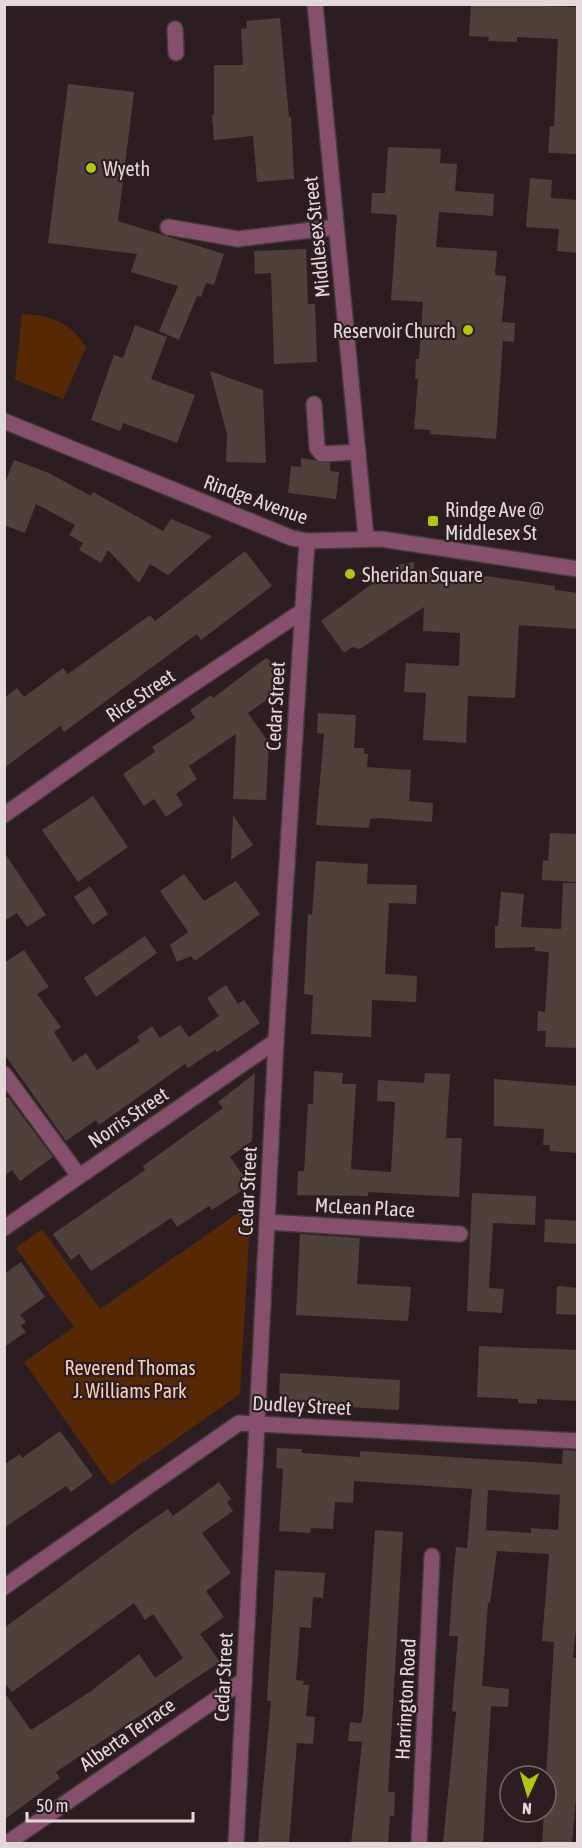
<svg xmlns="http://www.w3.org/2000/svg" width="582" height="1848" font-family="'Asap Condensed',sans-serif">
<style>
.green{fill:#552906}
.building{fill:#4e403c;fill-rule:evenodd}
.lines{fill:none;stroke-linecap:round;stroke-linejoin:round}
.minor-casing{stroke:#46383a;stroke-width:18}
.minor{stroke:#85506b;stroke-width:15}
.poi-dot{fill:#aec60b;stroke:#2c1e20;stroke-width:2}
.labels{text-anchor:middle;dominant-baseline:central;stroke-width:4.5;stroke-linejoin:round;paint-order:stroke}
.poi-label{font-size:20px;fill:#e3d9da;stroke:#2c1e20;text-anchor:start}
.street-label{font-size:20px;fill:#e3d9da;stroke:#2c1e20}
.park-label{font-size:20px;fill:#f9cfb5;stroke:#2c1e20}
</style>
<rect width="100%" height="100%" fill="#2c1e20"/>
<g class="green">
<path d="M22,314C49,315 72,322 86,348L63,399L15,380Z"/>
<polygon points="251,1204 240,1394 111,1485 24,1362 74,1327 16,1248 42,1229 100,1309"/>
</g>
<g class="building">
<polygon points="471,4 578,7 578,154 548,153 550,126 554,126 558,39 517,37 517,42 488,41 489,37 469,36"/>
<polygon points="280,18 289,117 291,117 294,179 257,182 253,136 214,140 212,115 214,115 214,65 243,65 241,29 247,28 246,21"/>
<polygon points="68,84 134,92 118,221 224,254 214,285 206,283 201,297 197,296 179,340 159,331 178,286 131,272 137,254 48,243"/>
<polygon points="388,147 441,149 440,163 457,164 455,191 494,194 493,216 439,212 436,247 497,251 495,275 506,276 502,322 515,323 514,342 503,341 496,439 430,434 430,430 414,429 418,379 415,379 416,359 419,359 423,302 391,300 397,215 371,213 372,193 385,193"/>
<polygon points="530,178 552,180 551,198 578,200 578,253 557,251 559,229 526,227"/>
<polygon points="306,249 308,304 315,304 317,362 274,364 271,273 255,274 254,251"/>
<polygon points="135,325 167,337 151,379 195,395 177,443 123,423 120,431 91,420 114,355 123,358"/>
<polygon points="210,371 263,390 266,463 226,462 227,434"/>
<polygon points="301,458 330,463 330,471 339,472 336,499 288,493 291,466 301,467"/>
<polygon points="14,460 49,473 91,496 93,492 163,531 171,519 212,536 168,575 150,564 139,583 108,550 101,563 79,550 83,543 69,535 75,525 36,504 25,533 4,525 4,485"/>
<polygon points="245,551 272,586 201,640 197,634 64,732 60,726 4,768 4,698 17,688 24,697 63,668 68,674 150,615 155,621"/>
<polygon points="414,562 414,569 452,571 555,586 555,590 578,593 578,629 519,625 515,698 468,696 466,743 423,740 426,693 404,692 406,663 459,666 460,633 423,631 424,607 360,649 352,647 344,653 321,621 398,565"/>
<polygon points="266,658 277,665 277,693 248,713 269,743 266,800 233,799 236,734 189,766 197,779 176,794 183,805 166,817 154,799 144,806 123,774 155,752 152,747 195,718 190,710 211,695 213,698"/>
<polygon points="318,713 356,715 354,748 364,748 364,754 368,754 367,767 411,770 409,801 433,803 432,822 378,818 370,819 369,828 316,825 324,734 317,733"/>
<polygon points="93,796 128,847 78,882 42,830"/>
<polygon points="233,815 253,845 231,860"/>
<polygon points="550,833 578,834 578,882 542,880 543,860 548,861"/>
<polygon points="4,852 46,915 27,927 17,913 4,921"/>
<polygon points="316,861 368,864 367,884 417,885 416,904 389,903 385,974 417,976 416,1002 372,1000 371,1037 311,1034 313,995 304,994 308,914 312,915"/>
<polygon points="184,874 204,901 236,881 260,914 195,961 191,956 177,962 170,945 188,932 160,891"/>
<polygon points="563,883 578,883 578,1048 545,1047 546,1031 537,1031 538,1011 545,1012 549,952 535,951 535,947 495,948 495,926 498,926 501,892 524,894 521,927 561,929"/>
<polygon points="90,886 108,914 93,925 74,897"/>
<polygon points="145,936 157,953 96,997 84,978"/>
<polygon points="24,950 49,987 37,994 61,1027 54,1032 73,1062 86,1053 97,1070 140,1041 137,1037 152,1026 160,1038 180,1025 189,1037 219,1016 207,998 226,985 238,1004 244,1000 260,1023 217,1052 215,1050 188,1068 185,1064 99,1125 96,1120 66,1141 4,1054 4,963"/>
<polygon points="314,1071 343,1073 342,1084 356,1084 351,1169 391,1172 395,1102 377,1101 378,1080 424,1083 425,1073 450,1074 446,1138 462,1138 459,1197 368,1192 368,1196 297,1195 298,1171 304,1171 308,1104 313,1104"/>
<polygon points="255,1073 252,1141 230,1157 245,1178 244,1189 212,1210 209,1206 177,1227 171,1218 91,1271 79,1254 71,1260 53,1234 145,1170 143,1166 223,1108 218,1102"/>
<polygon points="494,1079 578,1086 578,1153 550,1151 550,1145 543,1145 544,1129 494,1126"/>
<polygon points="8,1097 53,1157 20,1181 12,1170 4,1176 4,1099"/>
<polygon points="472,1193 536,1196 535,1225 493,1223 489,1288 504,1289 502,1313 467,1311"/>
<polygon points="545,1219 578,1221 578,1244 544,1242"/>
<polygon points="300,1234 360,1238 357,1284 411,1287 408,1321 296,1315"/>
<polygon points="21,1262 45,1297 20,1315 26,1322 21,1326 26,1332 4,1347 4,1274"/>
<polygon points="557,1286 578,1288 578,1315 556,1314"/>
<polygon points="479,1346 578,1350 578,1401 537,1399 537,1404 518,1403 518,1399 477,1397"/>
<polygon points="280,1373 400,1380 399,1410 279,1403"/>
<polygon points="60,1431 93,1476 71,1492 66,1486 4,1528 4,1465 20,1454 22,1458"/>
<path d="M277,1448L302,1449V1453L360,1457V1451L562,1464L563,1450L578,1451V1608L573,1658H578V1775L572,1844H542L554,1642L542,1641L549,1554L497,1551L490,1603H488L482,1686L509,1689L508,1707L491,1706L483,1844H443L456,1712L452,1711L458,1636H449L453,1580L456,1547L467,1548L472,1489L354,1481L353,1503L335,1502L333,1529L311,1528L310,1533L279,1531L283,1469L276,1468ZM488,1490L560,1495L558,1530L531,1528V1533L486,1530Z"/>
<polygon points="219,1482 231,1499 227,1502 233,1511 202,1533 231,1573 206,1591 224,1617 200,1634 220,1662 56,1772 60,1778 4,1820 4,1692 31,1730 91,1691 139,1654 155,1678 183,1658 153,1614 145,1620 134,1603 12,1692 4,1682 4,1628 140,1528 168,1509 173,1516"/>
<polygon points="375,1530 403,1532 388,1792 395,1792 394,1816 390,1816 388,1844 351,1844 362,1742 348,1741 350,1722 361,1723 363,1714"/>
<polygon points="275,1570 325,1573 323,1598 313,1597 311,1628 300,1627 296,1680 304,1681 303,1685 309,1685 306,1716 315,1717 313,1744 297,1743 289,1844 258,1842 271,1701 267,1701"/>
</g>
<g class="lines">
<g class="minor-casing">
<g id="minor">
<polyline points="315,4 366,538"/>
<polyline points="175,29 176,53"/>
<polyline points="168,227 238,239 336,227"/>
<polyline points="314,404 317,448 322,454 358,452"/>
<polyline points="4,421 292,538 307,541 381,539 578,569"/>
<polyline points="4,815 139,720 301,612"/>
<polyline points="4,1074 79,1176"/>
<polyline points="267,1222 460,1234"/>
<polyline points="4,1228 276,1041"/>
<polyline points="4,1587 239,1423 578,1441"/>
<polyline points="6,1844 244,1680"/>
<polyline points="236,1844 276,1041 307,541"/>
<polyline points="419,1844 432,1556"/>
</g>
</g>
<use href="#minor" class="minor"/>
</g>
<g class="poi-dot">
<circle cx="91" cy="168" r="6"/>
<circle cx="468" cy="330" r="6"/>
<rect x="427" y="515" width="12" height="12" rx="3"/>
<circle cx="350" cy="574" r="6"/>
</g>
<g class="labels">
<g class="poi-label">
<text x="103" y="168">Wyeth</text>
<text x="456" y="330" text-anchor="end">Reservoir Church</text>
<text x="445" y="509">Rindge Ave @<tspan x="445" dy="23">Middlesex St</tspan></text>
<text x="362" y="574">Sheridan Square</text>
</g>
<g class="street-label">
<text transform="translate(316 237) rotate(-96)">Middlesex Street</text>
<text transform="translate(256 499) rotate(20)">Rindge Avenue</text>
<text transform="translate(140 695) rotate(-34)">Rice Street</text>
<text transform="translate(275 706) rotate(-87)">Cedar Street</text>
<text transform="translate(128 1117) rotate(-34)">Norris Street</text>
<text transform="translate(247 1191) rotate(-87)">Cedar Street</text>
<text transform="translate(365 1207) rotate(3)">McLean Place</text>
<text transform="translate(302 1405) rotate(3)">Dudley Street</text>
<text transform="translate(223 1677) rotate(-87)">Cedar Street</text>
<text transform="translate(405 1699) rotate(-87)">Harrington Road</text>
<text transform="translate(127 1734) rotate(-35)">Alberta Terrace</text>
</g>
<g class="park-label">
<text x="130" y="1367">Reverend Thomas<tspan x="130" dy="23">J. Williams Park</tspan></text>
</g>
</g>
<rect width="582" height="1848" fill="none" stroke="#e3d9da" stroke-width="12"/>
<g transform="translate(528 1794) rotate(184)"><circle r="28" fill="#2c1e20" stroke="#75696a" stroke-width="1.5"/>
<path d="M0-4.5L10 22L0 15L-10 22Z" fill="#aec60b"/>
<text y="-9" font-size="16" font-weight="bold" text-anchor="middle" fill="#e3d9da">N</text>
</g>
<path d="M27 1812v9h166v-9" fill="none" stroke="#e3d9da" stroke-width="3"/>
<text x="36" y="1812" font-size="18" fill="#e3d9da" stroke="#2c1e20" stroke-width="4.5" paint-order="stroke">50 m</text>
</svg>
